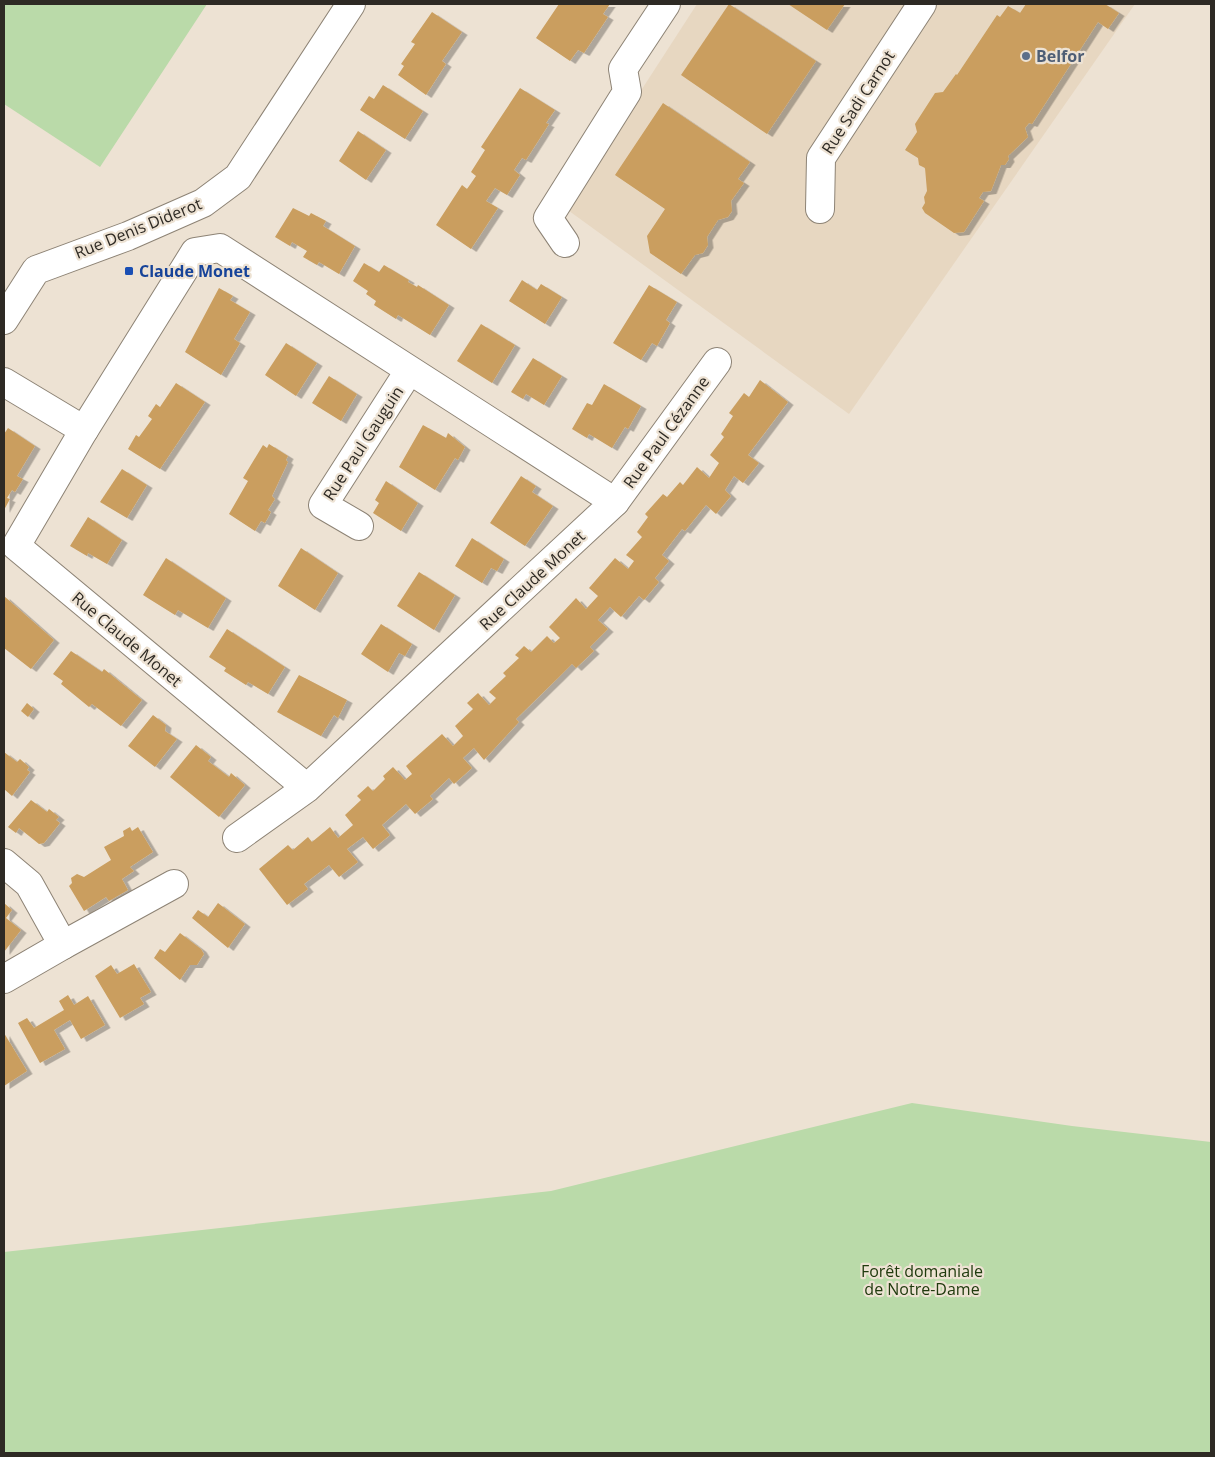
<svg xmlns="http://www.w3.org/2000/svg" width="1215" height="1457" font-family="'Open Sans',sans-serif">
<style>
.built{fill:#e7d7c1}
.green{fill:#badaa9}
.building{fill:#ca9e5e;filter:url(#shadow)}
.lines{fill:none;stroke-linecap:round;stroke-linejoin:round}
.minor-casing{stroke:#8d8375;stroke-width:30}
.minor{stroke:#fff;stroke-width:28}
.service-dot{fill:#5c6f8a;stroke:#ede2d3;stroke-width:2}
.transit-dot{fill:#1a4fb4;stroke:#ede2d3;stroke-width:2}
.labels{text-anchor:middle;dominant-baseline:central;stroke-width:4.5;stroke-linejoin:round;paint-order:stroke}
.service-label{font-size:16px;font-weight:bold;fill:#4e5e75;stroke:#ede2d3;text-anchor:start}
.street-label{font-size:16px;fill:#2e2a24;stroke:#ede2d3}
.transit-label{font-size:16px;font-weight:bold;fill:#164399;stroke:#ede2d3;text-anchor:start}
.park-label{font-size:16px;fill:#203b0e;stroke:#ede2d3}
</style>
<defs>
<filter id="shadow"><feDropShadow dx="5.5" dy="3" stdDeviation="0" flood-color="#0004"/></filter>
</defs>
<rect width="100%" height="100%" fill="#ede2d3"/>
<polygon class="built" points="697,4 1135,4 849,414 565,208"/>
<g class="green">
<polygon points="4,4 207,4 100,167 4,104"/>
<polygon points="912,1103 1072,1126 1211,1142 1211,1453 4,1453 4,1252 551,1191"/>
</g>
<g class="building">
<polygon points="559,4 610,4 603,14 608,17 584,53 578,50 570,61 536,38"/>
<polygon points="729,4 816,61 767,134 681,75"/>
<polygon points="788,4 845,4 827,30"/>
<polygon points="1026,4 1105,4 1119,13 1108,29 1098,22 1032,124 1029,123 1025,128 1028,137 1008,156 1009,159 1005,165 1001,165 991,191 983,192 979,198 984,201 964,232 954,233 925,213 922,208 925,203 924,197 927,191 925,168 919,165 918,158 905,150 917,132 915,124 935,93 943,92 956,74 957,75 997,15 1000,17 1008,6 1020,13"/>
<polygon points="432,12 462,32 442,61 446,64 426,95 398,75 404,66 401,64 415,44 411,42"/>
<polygon points="383,85 423,111 405,139 360,110 369,96 374,99"/>
<polygon points="520,88 555,110 546,123 549,124 526,160 522,158 514,170 520,175 507,195 495,188 486,201 498,208 471,249 436,225 462,185 467,189 476,176 471,172 485,150 481,147"/>
<polygon points="663,103 750,162 738,179 744,183 731,201 732,211 728,217 718,220 707,237 708,245 703,253 695,255 681,274 650,253 647,236 665,209 615,175"/>
<polygon points="358,131 386,150 366,180 339,161"/>
<polygon points="293,208 309,216 311,213 326,221 323,226 355,246 339,274 319,262 317,265 303,257 307,251 292,242 290,246 275,237"/>
<polygon points="364,263 379,272 384,265 409,280 408,282 417,287 418,285 449,305 430,335 398,315 396,319 374,305 376,301 366,294 368,291 353,281"/>
<polygon points="522,280 537,290 541,284 562,297 545,324 509,301"/>
<polygon points="649,285 677,302 666,320 670,323 657,346 652,343 641,360 613,343"/>
<polygon points="219,288 233,296 230,300 250,312 234,339 240,343 221,375 185,352"/>
<polygon points="481,324 515,345 492,383 457,361"/>
<polygon points="286,343 317,363 296,396 265,375"/>
<polygon points="533,358 562,376 544,405 526,394 523,399 511,392"/>
<polygon points="329,376 357,394 341,421 312,403"/>
<polygon points="760,380 788,402 748,455 759,463 743,483 734,476 725,490 731,496 716,514 706,505 685,531 682,529 662,555 669,561 655,578 659,582 644,600 639,596 621,617 610,607 598,620 608,629 590,647 594,651 576,668 572,664 557,679 516,719 519,722 484,760 474,748 463,758 472,768 454,784 449,778 430,796 433,799 415,814 406,804 382,825 390,835 373,849 363,837 347,849 358,862 339,877 329,865 304,884 308,889 287,905 259,869 288,845 293,850 308,837 312,842 330,827 338,838 353,825 345,815 361,800 357,796 368,786 373,791 385,779 383,776 393,767 405,780 412,774 406,766 442,734 453,746 463,736 455,726 473,709 467,703 478,693 489,705 496,698 489,692 506,676 503,673 519,658 515,655 524,646 531,652 547,636 554,643 560,638 549,627 576,598 586,609 598,596 589,588 615,558 628,569 634,561 626,555 642,537 637,532 648,517 645,514 663,494 667,497 680,482 683,485 697,467 709,478 719,463 710,455 724,437 721,434 733,416 729,413 744,393 749,397"/>
<polygon points="176,383 205,402 160,469 128,449 136,435 139,437 152,419 148,416 156,404 160,407"/>
<polygon points="604,384 641,406 628,429 625,427 612,448 589,434 587,438 572,429 587,403 592,405"/>
<polygon points="423,425 446,438 448,433 465,447 458,460 455,458 435,490 399,467"/>
<polygon points="8,428 35,446 17,476 23,479 15,492 12,490 7,498 10,499 4,510 4,434"/>
<polygon points="269,444 288,456 286,460 288,462 272,496 275,499 268,510 271,512 265,523 261,521 255,531 229,514 248,481 243,478 263,445 267,448"/>
<polygon points="122,469 147,485 127,518 100,502"/>
<polygon points="521,476 536,486 532,492 553,506 525,546 490,523"/>
<polygon points="386,481 418,503 401,531 373,513 379,503 375,500"/>
<polygon points="88,517 122,540 107,564 88,553 87,556 70,546"/>
<polygon points="472,538 504,559 497,571 491,568 482,583 455,566"/>
<polygon points="301,548 338,573 315,610 278,586"/>
<polygon points="166,558 226,598 208,628 178,610 175,615 143,595"/>
<polygon points="419,572 455,595 434,630 397,606"/>
<polygon points="4,596 54,640 31,669 4,648"/>
<polygon points="381,624 412,644 405,656 399,653 388,672 361,654"/>
<polygon points="227,629 285,667 268,694 248,682 246,685 224,671 226,668 209,657"/>
<polygon points="71,651 102,672 104,669 142,700 121,726 92,704 89,707 61,684 63,681 53,674"/>
<polygon points="299,675 347,700 338,718 334,715 321,736 277,712"/>
<polygon points="27,703 34,709 28,717 21,711"/>
<polygon points="153,715 166,725 165,731 177,739 155,767 128,746"/>
<polygon points="196,745 211,757 208,761 229,777 231,773 245,785 219,817 170,777"/>
<polygon points="4,752 17,762 20,759 29,767 27,770 30,772 12,796 4,789"/>
<polygon points="31,800 47,812 49,809 59,817 56,820 60,823 44,843 39,844 19,828 16,833 8,827"/>
<polygon points="130,827 132,831 138,827 153,852 130,867 134,871 122,879 128,890 109,901 106,897 84,911 69,886 72,883 71,878 77,874 84,877 111,860 104,847 124,836 123,831"/>
<polygon points="4,903 12,910 6,918 21,930 4,952"/>
<polygon points="218,903 245,924 228,948 192,918 198,910 208,917"/>
<polygon points="180,933 201,949 204,954 197,965 190,965 180,980 154,958 160,949 165,952"/>
<polygon points="134,964 151,992 140,998 144,1004 120,1018 95,976 111,965 117,974"/>
<polygon points="68,995 74,1005 88,996 105,1025 81,1039 70,1020 54,1030 65,1049 40,1063 18,1023 27,1018 34,1028 64,1010 59,1001"/>
<polygon points="4,1033 27,1071 4,1086"/>
</g>
<g class="lines">
<g class="minor-casing">
<g id="minor">
<polyline points="820,209 821,158 922,4"/>
<polyline points="565,243 548,218 627,92 623,69 666,4"/>
<polyline points="4,320 36,270 128,236 203,203 238,177 351,4"/>
<polyline points="4,382 84,430"/>
<polyline points="615,502 717,362"/>
<polyline points="359,526 323,505 409,371"/>
<polyline points="237,838 307,788 615,502 220,248 195,252 84,430 16,546 307,788"/>
<polyline points="4,863 29,884 63,945 4,979"/>
<polyline points="63,945 174,884"/>
</g>
</g>
<use href="#minor" class="minor"/>
</g>
<circle class="service-dot" cx="1026" cy="56" r="5"/>
<rect class="transit-dot" x="124" y="266" width="10" height="10" rx="2.5"/>
<g class="labels">
<g class="service-label">
<text x="1036" y="56">Belfor</text>
</g>
<g class="street-label">
<text transform="translate(858 102) rotate(-57)">Rue Sadi Carnot</text>
<text transform="translate(138 228) rotate(-22)">Rue Denis Diderot</text>
<text transform="translate(666 432) rotate(-54)">Rue Paul Cézanne</text>
<text transform="translate(363 443) rotate(-57)">Rue Paul Gauguin</text>
<text transform="translate(532 580) rotate(-43)">Rue Claude Monet</text>
<text transform="translate(127 639) rotate(40)">Rue Claude Monet</text>
</g>
<g class="transit-label">
<text x="139" y="271">Claude Monet</text>
</g>
<g class="park-label">
<text x="922" y="1271">Forêt domaniale<tspan x="922" dy="18">de Notre-Dame</tspan></text>
</g>
</g>
<rect width="1215" height="1457" fill="none" stroke="#2e2a24" stroke-width="10"/>
</svg>
